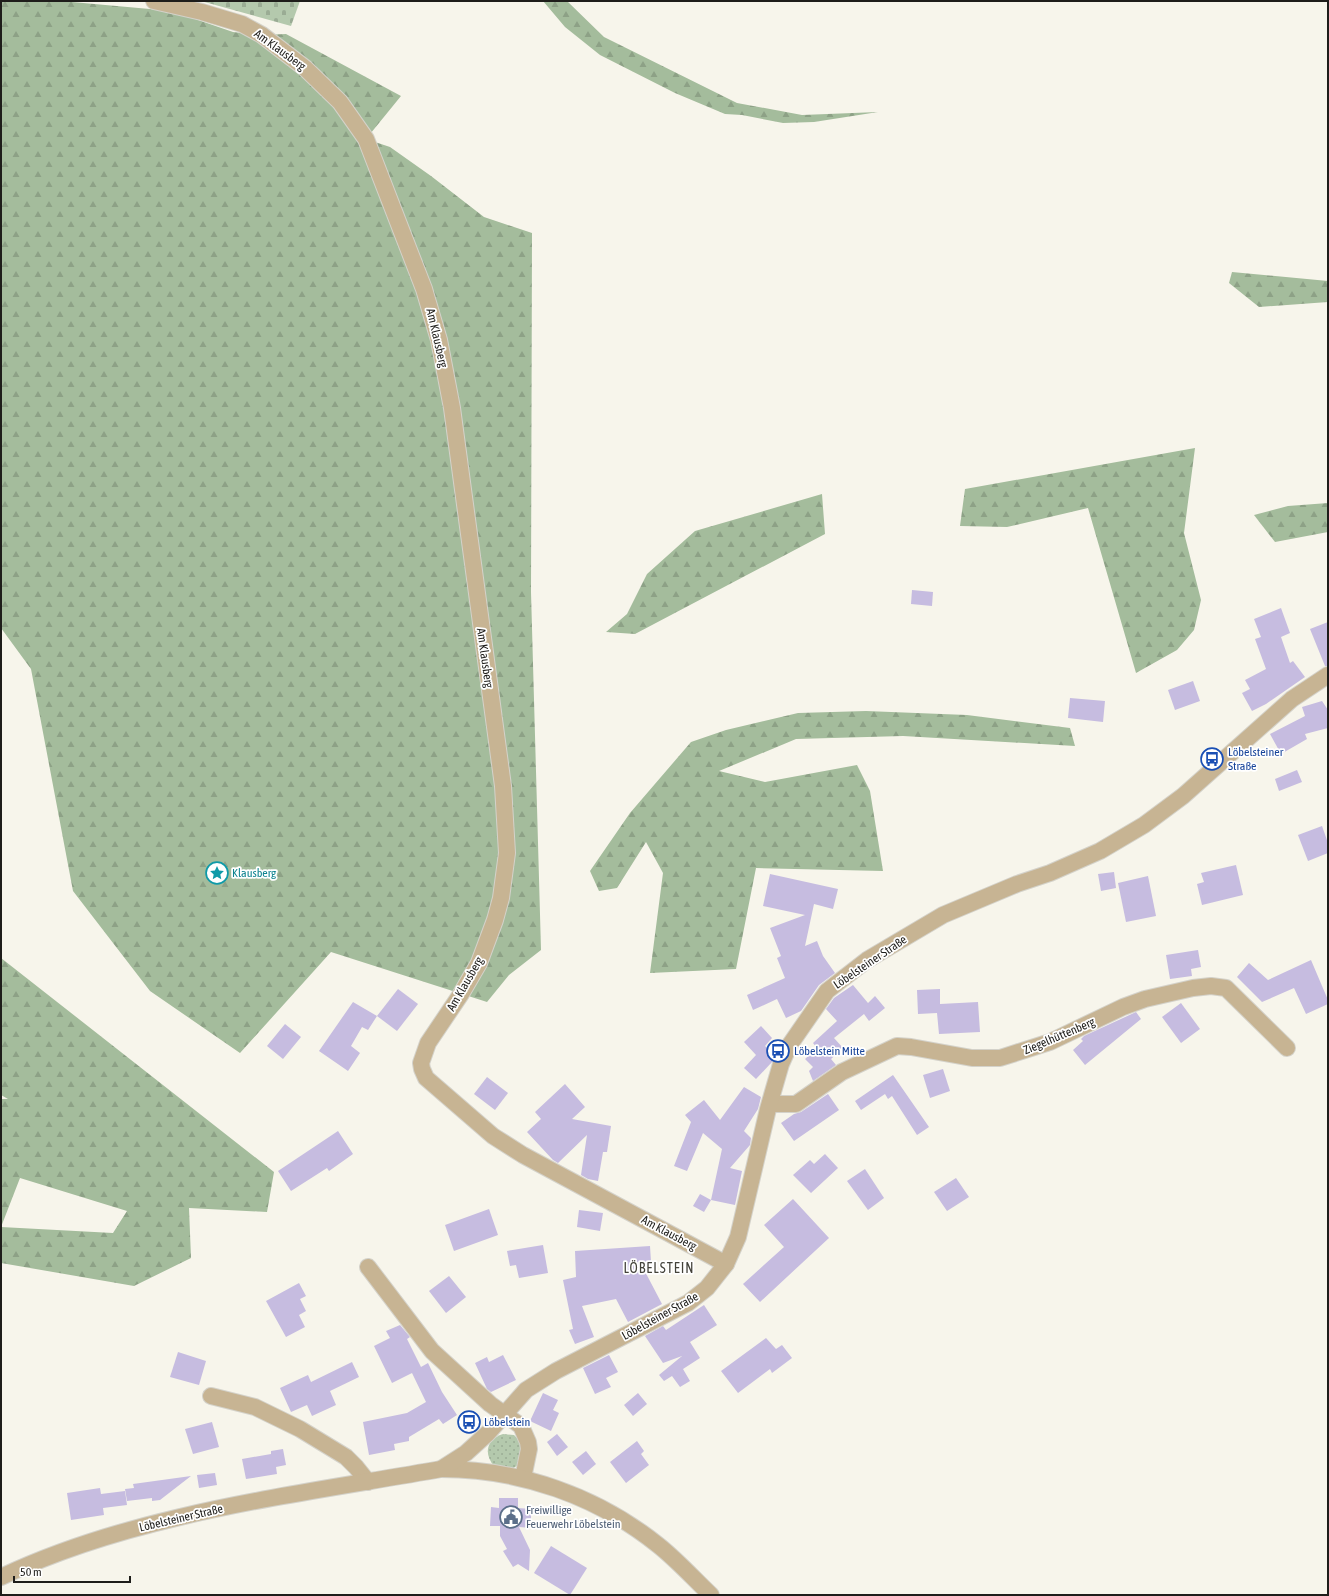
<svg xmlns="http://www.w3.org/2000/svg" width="1329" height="1596" font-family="'Asap Condensed',sans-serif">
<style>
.grass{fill:url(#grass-dots)}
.forest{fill:url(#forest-firs)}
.cemetery{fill:url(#cemetery-stones)}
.building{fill:#c6bce0}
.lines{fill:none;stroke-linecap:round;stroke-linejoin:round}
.street-casing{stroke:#d4d2ca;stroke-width:18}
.street{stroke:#c7b493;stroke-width:16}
.labels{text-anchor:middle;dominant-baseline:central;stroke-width:3.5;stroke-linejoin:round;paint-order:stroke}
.street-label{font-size:12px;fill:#1e1d1a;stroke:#fff}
.transit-label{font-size:12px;fill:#164399;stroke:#fff;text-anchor:start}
.culture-label{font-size:12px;fill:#0d838f;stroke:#fff;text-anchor:start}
.service-label{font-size:12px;fill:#4e5e75;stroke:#fff;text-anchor:start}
.quarter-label{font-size:14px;letter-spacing:1px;fill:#43423a;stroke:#fff}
</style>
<defs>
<pattern id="grass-dots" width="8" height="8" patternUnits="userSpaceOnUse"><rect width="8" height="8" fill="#b4c9ad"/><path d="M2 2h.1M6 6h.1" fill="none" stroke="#9aac94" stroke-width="1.8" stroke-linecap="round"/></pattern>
<pattern id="forest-firs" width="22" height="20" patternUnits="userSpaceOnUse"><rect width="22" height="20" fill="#a4bc9c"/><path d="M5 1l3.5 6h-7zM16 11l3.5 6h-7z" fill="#8da186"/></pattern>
<pattern id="cemetery-stones" width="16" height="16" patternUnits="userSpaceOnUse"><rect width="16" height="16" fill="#b4c9ad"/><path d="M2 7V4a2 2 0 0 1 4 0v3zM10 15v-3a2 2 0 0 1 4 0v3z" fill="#9aac94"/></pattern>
</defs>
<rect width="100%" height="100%" fill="#f7f5eb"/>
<path class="grass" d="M503,1434L514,1435L522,1443L520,1464L510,1470L494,1466C483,1453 487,1439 503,1434Z"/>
<g class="forest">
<polygon points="1,1 61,1 172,11 233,32 262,35 286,34 401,96 366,139 390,147 431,176 484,217 532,233 531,592 541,950 509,975 487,1002 331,952 240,1053 150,991 73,891 31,669 1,628"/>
<polygon points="543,1 567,1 604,37 737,103 802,115 878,112 814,122 783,123 742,115 725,114 675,93 600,55 565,27"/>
<polygon points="1232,272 1328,281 1328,302 1259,307 1229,283"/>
<polygon points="1195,448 1184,533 1201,600 1194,630 1177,650 1136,673 1088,508 1007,527 960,526 965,489"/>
<polygon points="822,494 825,534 635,634 606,632 627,614 647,574 695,531"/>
<polygon points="1328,503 1328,532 1275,542 1254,515 1288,506"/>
<polygon points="866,711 967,715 1070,728 1075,746 903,736 796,739 719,771 765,782 857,765 870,791 883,871 756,868 736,969 650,973 663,873 646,842 617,888 599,891 590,871 630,813 691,742 726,730 798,713"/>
<polygon points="1,958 274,1172 267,1212 189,1208 191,1258 134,1286 1,1263 1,1227 113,1233 127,1211 20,1178 1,1227 1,1099 8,1099 1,1095"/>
</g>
<polygon class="cemetery" points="201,1 300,1 291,26"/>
<g class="building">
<polygon points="912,590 933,592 932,606 911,604"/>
<polygon points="1281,608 1290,633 1281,637 1290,663 1293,661 1305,677 1266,704 1252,711 1242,693 1250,689 1245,680 1266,669 1255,639 1261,637 1254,619"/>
<polygon points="1328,622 1328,666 1325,666 1310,629"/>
<polygon points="1193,681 1200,701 1175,710 1168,690"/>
<polygon points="1070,698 1105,701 1103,722 1068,718"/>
<polygon points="1322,701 1328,710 1328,728 1305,734 1307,739 1281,754 1270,734 1305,716 1302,707"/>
<polygon points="1297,770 1302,782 1279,791 1275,779"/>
<polygon points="1322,826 1328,843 1328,853 1308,861 1298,835"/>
<polygon points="1236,865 1243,895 1202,905 1197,884 1204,882 1201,873"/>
<polygon points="1114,872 1116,888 1101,891 1098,874"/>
<polygon points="770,874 838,889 833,909 814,904 805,946 817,941 823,956 835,973 819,985 801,1011 786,1018 777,999 753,1010 747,995 785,978 777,958 781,956 770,928 805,915 763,906"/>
<polygon points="1148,876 1156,916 1126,922 1118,883"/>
<polygon points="1198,950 1201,967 1191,969 1192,976 1170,979 1166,955"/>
<polygon points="1311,960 1328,1000 1328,1004 1306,1014 1294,988 1262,1002 1237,977 1249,963 1268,980"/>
<polygon points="853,985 868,1003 875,996 885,1008 869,1021 864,1014 834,1038 843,1048 831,1059 836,1065 813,1081 809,1071 813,1067 805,1059 817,1048 813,1043 837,1021 826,1009 834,998"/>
<polygon points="398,989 418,1004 397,1031 377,1016"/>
<polygon points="940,989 940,1004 978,1002 980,1032 939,1034 937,1013 918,1014 917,990"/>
<polygon points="353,1002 377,1016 368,1030 362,1027 351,1046 360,1053 348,1071 319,1051"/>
<polygon points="1181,1003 1200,1029 1181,1043 1162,1017"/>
<polygon points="1136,1012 1141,1019 1085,1065 1073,1050 1083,1041 1081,1039 1084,1036"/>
<polygon points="285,1024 301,1037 283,1059 267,1046"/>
<polygon points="761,1026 772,1038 765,1046 775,1055 772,1062 756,1079 744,1068 756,1055 744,1042"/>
<polygon points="943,1069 950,1091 930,1098 923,1075"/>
<polygon points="893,1075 929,1127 917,1135 892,1096 888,1099 885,1094 861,1110 855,1101"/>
<polygon points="487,1077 508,1093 495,1110 474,1094"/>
<polygon points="565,1084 585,1107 572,1119 611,1126 607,1152 603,1152 598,1181 588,1179 581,1175 587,1135 558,1163 553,1160 527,1132 541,1119 535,1112"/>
<polygon points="744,1087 761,1097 758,1109 744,1131 751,1138 750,1145 730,1168 742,1171 735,1205 711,1200 722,1149 703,1133 687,1171 674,1166 691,1122 685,1115 704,1100 720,1120"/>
<polygon points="828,1094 839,1110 794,1141 781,1123 794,1114 801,1112"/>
<polygon points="338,1131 353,1154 329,1171 327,1168 291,1191 278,1171"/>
<polygon points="825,1154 838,1168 811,1193 793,1175 810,1160 814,1164"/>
<polygon points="865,1169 884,1198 868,1210 847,1181"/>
<polygon points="956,1178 969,1197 947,1211 934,1192"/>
<polygon points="700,1194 711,1200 704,1212 693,1206"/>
<polygon points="793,1199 829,1238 760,1302 743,1284 784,1247 764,1225"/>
<polygon points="489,1209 498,1235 454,1251 445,1225"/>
<polygon points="579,1210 603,1213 600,1231 577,1227"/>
<polygon points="543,1245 548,1273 519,1278 516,1265 510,1266 507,1251"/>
<polygon points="650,1246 651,1262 640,1262 662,1304 628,1322 616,1299 582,1306 594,1337 575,1344 569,1330 573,1329 563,1280 576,1277 575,1251"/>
<polygon points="449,1276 466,1297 446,1313 429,1291"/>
<polygon points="299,1283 306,1296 300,1299 306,1311 299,1315 305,1327 286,1337 266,1301"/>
<polygon points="704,1305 717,1325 690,1342 700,1358 683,1369 690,1381 680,1387 672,1376 664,1381 659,1375 682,1356 663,1363 645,1336 663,1326 666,1330"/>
<polygon points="400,1325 410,1337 407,1339 421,1367 428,1363 442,1392 457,1415 443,1424 439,1419 409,1437 409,1441 394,1444 395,1450 369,1455 363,1422 407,1413 426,1402 412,1373 392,1383 374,1346 390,1338 386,1331"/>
<polygon points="766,1338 776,1349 782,1345 792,1358 772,1373 770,1369 738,1393 721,1371"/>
<polygon points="178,1352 206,1361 199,1385 170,1377"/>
<polygon points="503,1355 516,1380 491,1392 487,1389 475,1363 487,1357 489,1362"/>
<polygon points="609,1355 618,1372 606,1378 611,1387 595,1394 583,1368"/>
<polygon points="352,1362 359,1377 330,1391 336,1405 312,1416 307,1405 291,1412 280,1388 308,1375 311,1382"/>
<polygon points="543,1393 558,1400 553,1410 559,1413 551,1431 530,1421"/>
<polygon points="638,1393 647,1404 633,1416 624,1405"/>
<polygon points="212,1422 219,1447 193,1454 185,1429"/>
<polygon points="557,1434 568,1447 557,1456 547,1442"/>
<polygon points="637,1441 644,1451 641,1454 649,1465 626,1483 610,1462"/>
<polygon points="283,1449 286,1465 276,1467 277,1474 246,1479 242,1459 271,1454 271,1451"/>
<polygon points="586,1451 596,1464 583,1475 572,1462"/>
<polygon points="215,1473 217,1485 199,1488 197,1475"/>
<polygon points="191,1476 160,1500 152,1501 152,1498 127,1501 125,1489 134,1488 133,1484"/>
<polygon points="100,1488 101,1494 125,1491 127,1505 103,1508 104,1515 71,1520 67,1493"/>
<polygon points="499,1498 518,1498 518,1508 531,1509 531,1528 519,1527 530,1550 529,1571 518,1564 513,1567 503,1551 507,1549 500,1536 500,1526 490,1526 491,1507 499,1508"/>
<polygon points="551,1546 587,1568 570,1595 534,1573"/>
</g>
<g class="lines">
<g class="street-casing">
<g id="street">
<polyline points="154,1 202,12 242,24 262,35 305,68 340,102 366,139 424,289 439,340 452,408 503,786 507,853 501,898 495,920 479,963 461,994 428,1043 421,1063 422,1069 426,1078 493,1136 523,1155 726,1264"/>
<polyline points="770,1104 796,1104 842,1072 897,1046 911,1047 972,1058 1000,1058 1050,1042 1123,1007 1145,999 1193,988 1211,986 1226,988 1287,1048"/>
<polyline points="368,1267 432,1351 490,1404 521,1426 528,1442 529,1449 523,1478"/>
<polyline points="211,1396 255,1407 300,1429 346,1457 356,1467 368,1482"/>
<path d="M441,1469C520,1469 597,1496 658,1545C677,1560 694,1579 711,1595"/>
<path d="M1,1577C136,1513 295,1495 441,1469L466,1453L488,1433L526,1390L556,1371L688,1303L707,1288L726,1264L738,1237L768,1109L781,1064L789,1046L827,991L867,960L943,915L1017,884L1050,873L1100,851L1144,825L1183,796L1292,699L1328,675"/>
</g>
</g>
<use href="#street" class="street"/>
</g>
<defs>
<g id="bus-ring" transform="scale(1.15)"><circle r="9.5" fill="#fff" stroke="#1a4fb4" stroke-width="1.5"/><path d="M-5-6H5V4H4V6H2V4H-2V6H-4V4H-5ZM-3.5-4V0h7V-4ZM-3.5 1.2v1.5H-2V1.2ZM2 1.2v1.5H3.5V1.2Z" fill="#1a4fb4"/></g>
<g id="sight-ring" transform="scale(1.15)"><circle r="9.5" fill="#fff" stroke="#0f9aa8" stroke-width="1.5"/><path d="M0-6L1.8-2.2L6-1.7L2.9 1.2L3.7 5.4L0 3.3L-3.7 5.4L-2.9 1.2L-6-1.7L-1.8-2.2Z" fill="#0f9aa8"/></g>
<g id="civic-ring" transform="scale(1.15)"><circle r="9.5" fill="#fff" stroke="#5c6f8a" stroke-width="1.5"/><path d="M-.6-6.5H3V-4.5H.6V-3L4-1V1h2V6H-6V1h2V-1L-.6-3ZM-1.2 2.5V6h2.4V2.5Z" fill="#5c6f8a"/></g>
</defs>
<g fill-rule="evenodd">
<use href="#bus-ring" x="1212" y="759"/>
<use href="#sight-ring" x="217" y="873"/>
<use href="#bus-ring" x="778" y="1051"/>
<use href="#bus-ring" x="469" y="1422"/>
<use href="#civic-ring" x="511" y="1517"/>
</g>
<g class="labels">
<g class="street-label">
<text transform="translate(280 50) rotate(36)">Am Klausberg</text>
<text transform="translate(437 338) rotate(77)">Am Klausberg</text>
<text transform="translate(485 658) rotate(82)">Am Klausberg</text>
<text transform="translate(870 962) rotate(-34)">Löbelsteiner Straße</text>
<text transform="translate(465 984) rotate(-60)">Am Klausberg</text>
<text transform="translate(1059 1036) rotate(-23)">Ziegelhüttenberg</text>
<text transform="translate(669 1233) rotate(28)">Am Klausberg</text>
<text transform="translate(660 1316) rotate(-29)">Löbelsteiner Straße</text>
<text transform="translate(181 1518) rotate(-13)">Löbelsteiner Straße</text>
</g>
<g class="transit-label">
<text x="1228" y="752">Löbelsteiner<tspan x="1228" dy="14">Straße</tspan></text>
<text x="794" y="1051">Löbelstein Mitte</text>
<text x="484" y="1422">Löbelstein</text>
</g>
<g class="culture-label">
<text x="232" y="873">Klausberg</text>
</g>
<g class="service-label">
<text x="526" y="1510">Freiwillige<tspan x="526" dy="14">Feuerwehr Löbelstein</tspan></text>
</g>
<g class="quarter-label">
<text x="659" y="1268">LÖBELSTEIN</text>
</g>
</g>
<rect width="1329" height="1596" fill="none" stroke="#1e1d1a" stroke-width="4"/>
<path d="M14 1576v6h116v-6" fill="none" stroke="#1e1d1a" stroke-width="2"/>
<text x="20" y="1576" font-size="12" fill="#1e1d1a" stroke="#ffffff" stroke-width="3" paint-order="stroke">50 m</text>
</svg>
